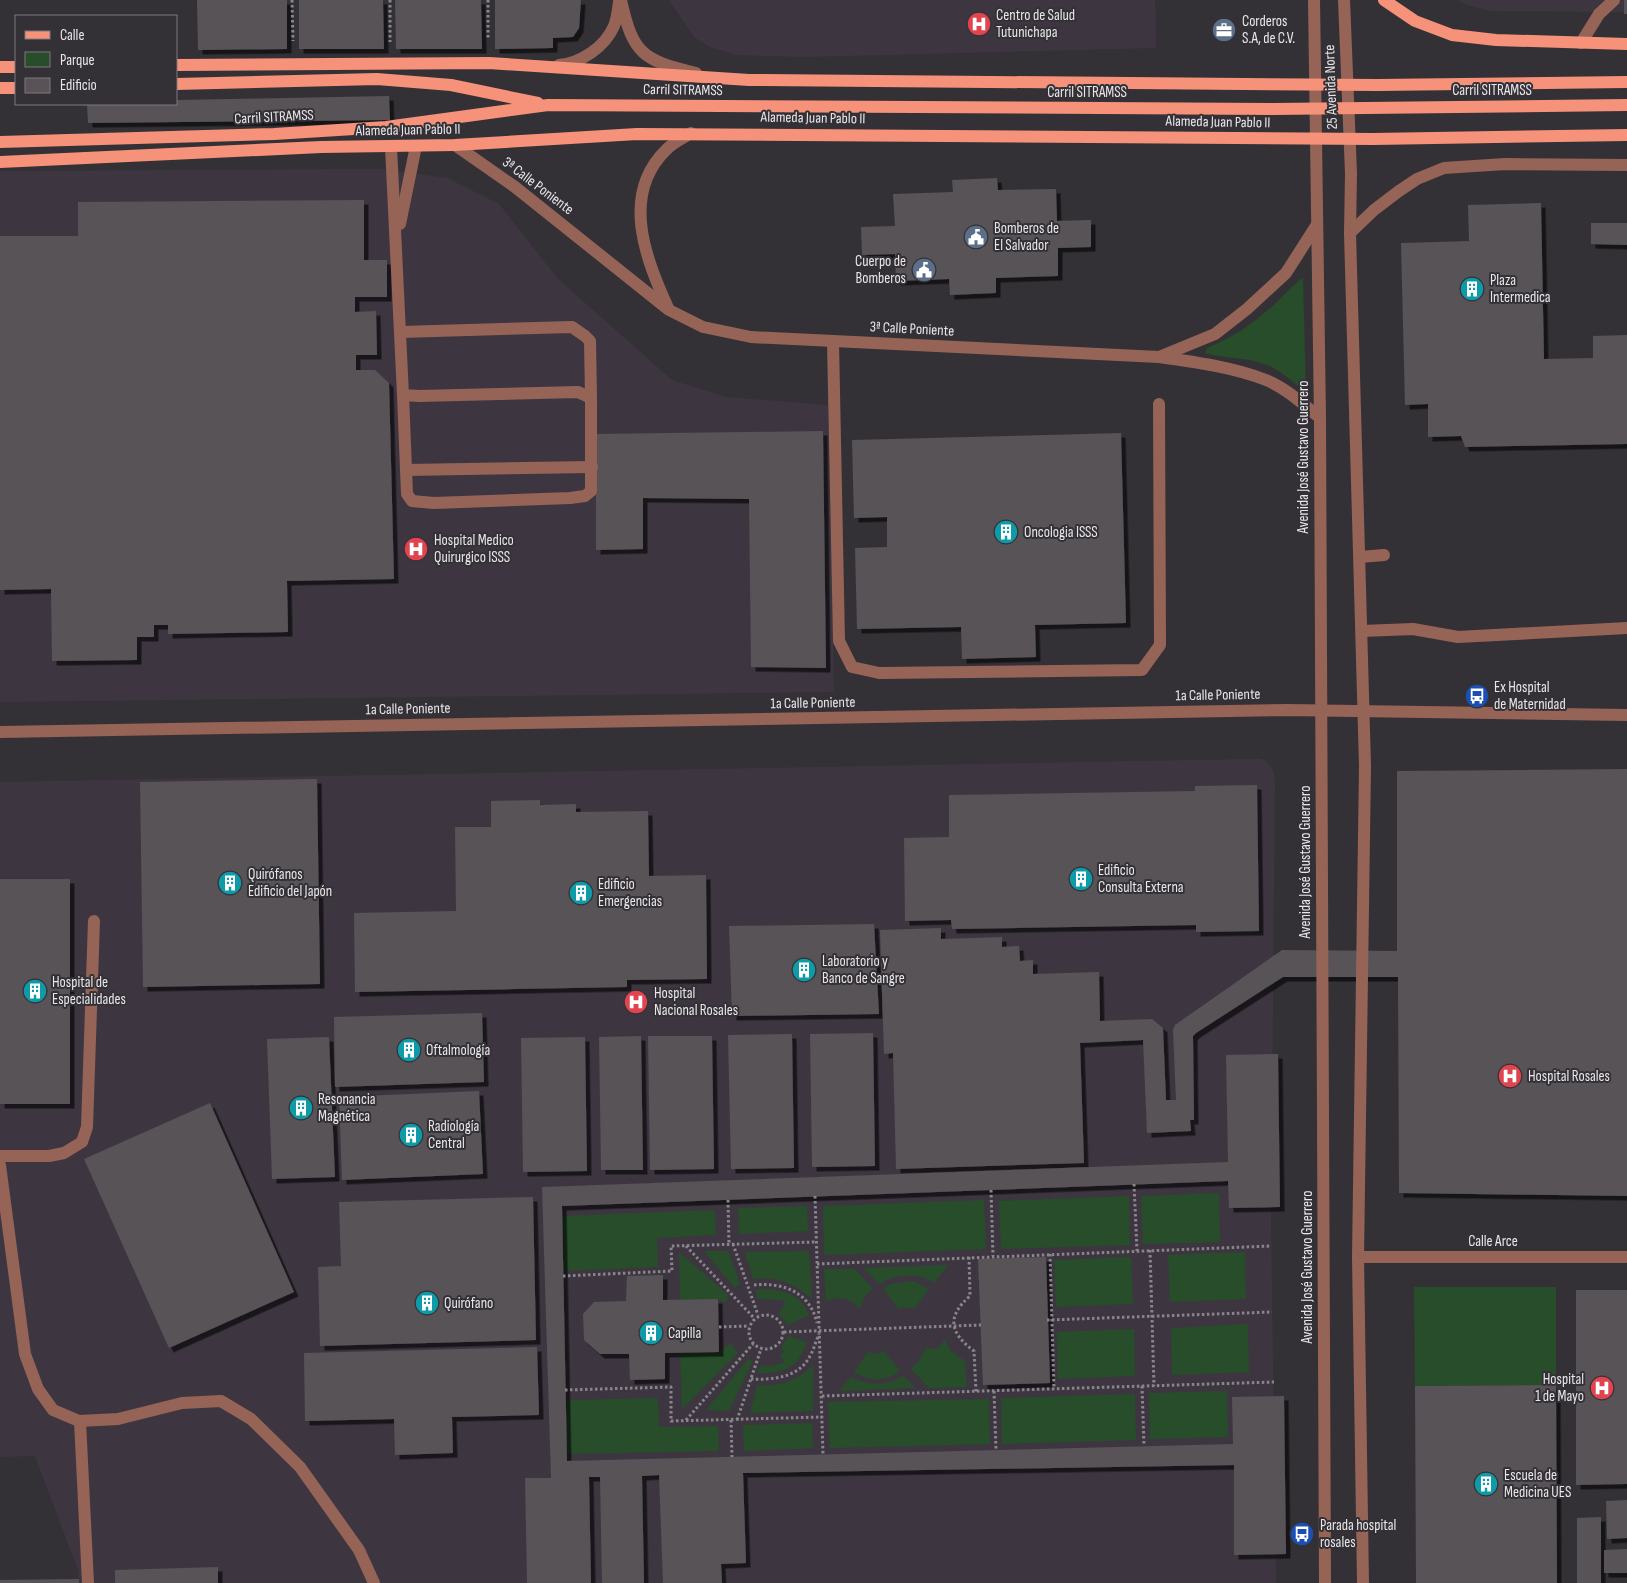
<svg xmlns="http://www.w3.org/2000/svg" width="1627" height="1583" font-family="'Sofia Sans Condensed',sans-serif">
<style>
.built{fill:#3d3641}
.green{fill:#274d2b}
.building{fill:#595256;filter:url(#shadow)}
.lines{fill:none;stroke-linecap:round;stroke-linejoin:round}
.path{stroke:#89868b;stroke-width:3;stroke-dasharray:2.5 2.5;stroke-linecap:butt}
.service{stroke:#956457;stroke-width:12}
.pedestrian{stroke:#956457;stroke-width:12}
.minor{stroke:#956457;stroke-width:12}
.tertiary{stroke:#956457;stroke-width:12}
.primary{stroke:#f69279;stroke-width:12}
.labels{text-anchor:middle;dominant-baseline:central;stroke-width:4;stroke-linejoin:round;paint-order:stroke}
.poi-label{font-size:15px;fill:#e9e6ea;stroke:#343136;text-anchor:start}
.street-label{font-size:15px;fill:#e9e6ea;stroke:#343136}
</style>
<defs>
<filter id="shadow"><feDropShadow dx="4.5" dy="4.5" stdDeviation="0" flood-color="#0009"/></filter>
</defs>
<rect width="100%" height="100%" fill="#343136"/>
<g class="built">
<polygon points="669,0 1155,0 1156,48 804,57 737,55 710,47 694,37"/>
<polygon points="1457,0 1627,0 1627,12 1492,11 1467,5"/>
<polygon points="381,169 447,178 499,204 558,279 672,380 726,397 828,405 834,692 0,702 0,171"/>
<polygon points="1254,759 1261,759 1267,762 1273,770 1275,780 1271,1223 1276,1583 79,1583 78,1570 35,1456 0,1457 0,782"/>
</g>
<g class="green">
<path d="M1303,278L1306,392C1295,384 1279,369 1267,365C1247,357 1225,359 1205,353L1207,348C1236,336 1251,325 1275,304C1281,298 1297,281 1303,278Z"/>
<polygon points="1219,1193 1220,1242 1143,1244 1141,1196"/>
<polygon points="1129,1196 1130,1245 1001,1249 999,1201"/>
<polygon points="984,1200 986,1249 824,1255 823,1206"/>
<polygon points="807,1206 808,1231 739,1234 738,1208"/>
<polygon points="715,1210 716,1235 657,1238 658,1267 563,1271 561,1216"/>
<polygon points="704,1251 728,1251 740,1284 735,1288"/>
<path d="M809,1251L812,1299C792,1282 778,1277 753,1279L745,1252Z"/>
<polygon points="679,1252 728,1295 727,1303 718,1299 680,1300"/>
<polygon points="1245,1252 1246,1299 1170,1302 1168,1255"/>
<polygon points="1131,1257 1133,1304 1056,1307 1054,1260"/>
<path d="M948,1265L934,1283C919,1271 894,1275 879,1284L863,1268Z"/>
<path d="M824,1269H855L873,1289L864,1297L860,1309C850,1298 839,1295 826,1301Z"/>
<polygon points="913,1281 929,1289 914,1309 906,1307 899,1309 883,1289 891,1284"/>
<polygon points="1414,1287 1556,1287 1556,1385 1415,1386"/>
<path d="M765,1289C785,1291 801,1294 809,1315L788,1325L779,1314L785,1303L782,1300L757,1299L755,1290Z"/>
<polygon points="1248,1324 1249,1372 1172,1375 1171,1328"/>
<polygon points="1134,1329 1135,1376 1058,1379 1057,1332"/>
<path d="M788,1336L807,1342C798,1368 784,1374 758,1373L760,1365C769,1367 776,1366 784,1362L780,1357L784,1351L781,1348Z"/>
<path d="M944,1339L951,1351L965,1361L967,1387L929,1388L911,1369L920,1359L926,1348C935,1350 941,1349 944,1339Z"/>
<polygon points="731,1343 735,1350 739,1352 682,1409 680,1353 719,1352"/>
<path d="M883,1351L900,1370C889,1383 867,1381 854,1372L868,1352L876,1354Z"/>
<polygon points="748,1359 753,1361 729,1411 706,1410"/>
<path d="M813,1365V1411L750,1413L757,1385C780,1387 797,1381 813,1365Z"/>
<path d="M903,1375L915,1388L839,1391L851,1377C866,1385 890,1387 903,1375Z"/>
<polygon points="1227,1391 1228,1437 1150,1439 1149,1393"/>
<polygon points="1135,1394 1136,1440 1002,1444 1001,1398"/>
<polygon points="658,1398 659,1427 718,1426 719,1451 567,1454 566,1400"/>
<polygon points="989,1399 990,1444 830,1448 828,1402"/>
<polygon points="812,1423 813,1448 744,1451 743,1425"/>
</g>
<g class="building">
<polygon points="197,0 287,0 287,49 198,50"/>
<polygon points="299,0 383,0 384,49 299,49"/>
<polygon points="395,0 481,0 482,49 396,49"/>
<polygon points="495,0 581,0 579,28 573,37 553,38 553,48 495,49"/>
<rect x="1624" y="0" width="3" height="14"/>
<polygon points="389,96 390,120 88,123 87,104 176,104 176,100"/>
<polygon points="997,178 998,190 1056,189 1057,221 1091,220 1091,247 1058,248 1058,276 996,278 996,293 950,295 949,279 896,281 895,254 862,255 861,227 895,226 893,194 953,192 952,180"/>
<polygon points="364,200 364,260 387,260 387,297 355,297 355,312 376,311 377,355 356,355 356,370 375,370 389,383 394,579 287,581 288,632 168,634 168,625 154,625 154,637 137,637 137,660 52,661 51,589 0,590 0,236 78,236 78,202"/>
<polygon points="1541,203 1544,359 1593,358 1593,336 1627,335 1627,444 1465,447 1461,436 1428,437 1428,404 1405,405 1401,243 1469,241 1468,205"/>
<polygon points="1591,223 1627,223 1627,245 1591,244"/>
<polygon points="823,431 826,668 751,667 749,499 643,498 643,549 596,550 596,434"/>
<polygon points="1121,433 1126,623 1035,625 1036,657 962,659 961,627 857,629 855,548 887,547 887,517 854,518 852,440"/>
<polygon points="1627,769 1627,1196 1399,1193 1398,977 1283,977 1196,1033 1193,1036 1194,1120 1190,1120 1191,1131 1147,1133 1143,1040 1080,1043 1084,1163 896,1169 893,1053 884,1054 880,930 941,928 941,939 1002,937 1002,947 1019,946 1020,961 1033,960 1033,974 1099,972 1100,1021 1152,1019 1163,1028 1166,1100 1176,1100 1173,1030 1175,1025 1282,950 1397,951 1397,771"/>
<polygon points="317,779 320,984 143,987 140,782"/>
<polygon points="1257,785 1259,931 1196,932 1196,925 952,929 951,920 905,921 904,838 949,837 949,795 1195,791 1195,786"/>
<polygon points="540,800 540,805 576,804 576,812 648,811 649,876 706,875 707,979 627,980 627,987 355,992 354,913 456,911 455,827 491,827 491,801"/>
<rect x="0" y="879" width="70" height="225"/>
<polygon points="874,924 879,1014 732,1016 729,926"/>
<polygon points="482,1013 484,1082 335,1087 334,1017"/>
<polygon points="873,1033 875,1166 812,1167 810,1034"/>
<polygon points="792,1034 794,1168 731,1169 728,1035"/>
<polygon points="641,1036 643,1170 601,1170 599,1037"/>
<polygon points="648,1036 712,1036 714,1169 650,1170"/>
<polygon points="329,1037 335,1177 272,1179 267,1039"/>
<polygon points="585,1037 587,1171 523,1172 521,1038"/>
<polygon points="1278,1054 1280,1207 1229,1208 1228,1181 562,1206 567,1461 1233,1444 1232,1397 1284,1396 1286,1554 1234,1555 1234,1465 743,1473 746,1563 721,1564 722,1583 663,1583 659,1475 642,1476 644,1583 602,1583 600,1477 589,1477 591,1583 527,1583 525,1478 551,1478 542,1187 1228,1162 1226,1055"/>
<polygon points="479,1091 483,1174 342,1180 339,1097"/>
<polygon points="210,1103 294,1292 169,1348 84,1159"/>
<polygon points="533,1197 536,1340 320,1346 318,1267 341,1266 339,1202"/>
<polygon points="1046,1257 1050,1383 983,1385 978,1259"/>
<polygon points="663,1275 663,1300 718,1299 719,1352 665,1353 665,1379 630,1380 629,1354 600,1354 584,1340 583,1314 594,1302 626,1301 627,1276"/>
<polygon points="1576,1290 1627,1290 1627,1484 1576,1485"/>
<polygon points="537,1347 539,1415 452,1417 453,1453 395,1455 394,1419 305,1421 304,1353"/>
<polygon points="1556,1385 1557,1583 1416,1583 1415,1386"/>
<polygon points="1627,1500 1627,1538 1607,1539 1606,1501"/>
<polygon points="1601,1517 1601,1583 1577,1583 1577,1518"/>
<polygon points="1627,1549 1627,1573 1604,1573 1604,1550"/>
<polygon points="218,1567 218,1583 115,1583 115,1570"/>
<polygon points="79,1579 79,1583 0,1583 0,1580"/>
</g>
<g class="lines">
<g class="path">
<polyline points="292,0 293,41"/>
<polyline points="390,0 390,42"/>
<polyline points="488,0 488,39"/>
<polyline points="1134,1184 1137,1251"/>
<polyline points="991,1190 993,1256"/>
<polyline points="815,1196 823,1455"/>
<polyline points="728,1200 729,1244"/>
<polyline points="733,1244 758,1315"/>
<polyline points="686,1246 754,1318"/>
<polyline points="1150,1250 1154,1386"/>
<polyline points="1050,1254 1054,1389"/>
<path d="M969,1257L970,1296C946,1317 950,1333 974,1351L976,1392"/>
<polyline points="817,1264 1271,1246"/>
<polyline points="563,1276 672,1271 671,1246 816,1242"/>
<path d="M754,1285C783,1282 810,1292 817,1323"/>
<circle cx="766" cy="1332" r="17"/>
<polyline points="1047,1320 1272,1312"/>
<polyline points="719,1327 749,1326"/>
<polyline points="784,1332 981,1325"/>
<path d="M751,1379C772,1380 799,1378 810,1356C814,1349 816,1341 819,1334"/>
<polyline points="1142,1386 1144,1446"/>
<polyline points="565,1390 671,1387 671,1421 822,1417"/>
<polyline points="994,1391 996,1450"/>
<polyline points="822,1396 1274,1382"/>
<polyline points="686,1420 753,1344"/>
<polyline points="731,1420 732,1457"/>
<polyline points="737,1420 761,1349"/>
</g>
<g class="service">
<polyline points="1581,43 1599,14 1614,0"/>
<polyline points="391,147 403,395 419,396 578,392 591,398 591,491 585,496 570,498 434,503 412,501 407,494 403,395"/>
<polyline points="400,224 416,146"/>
<polyline points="401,332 572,327 585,336 590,341 591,398"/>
<polyline points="833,341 839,641 852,667 879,673 1142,670 1160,645 1159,404"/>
<polyline points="406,470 592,467"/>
<polyline points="1360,557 1384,555"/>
<polyline points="1362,631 1413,629 1458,637 1627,628"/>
<polyline points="0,1156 49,1156 64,1153 82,1142 87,1127 94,921"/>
<polyline points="0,1165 25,1354 38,1389 53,1410 79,1421 118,1419 182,1403 221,1401 251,1419 300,1467 359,1550 374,1583"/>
<polyline points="80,1421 88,1583"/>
</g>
<polyline class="pedestrian" points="1358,1257 1627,1257"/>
<g class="minor">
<path d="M621,0C633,55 643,60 696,73"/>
<path d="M559,65C581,63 605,47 614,26C617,19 618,10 619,2"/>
<polyline points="1350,233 1374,210 1399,191 1417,179 1444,168 1505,164 1627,165"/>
</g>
<g class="tertiary">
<polyline points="1314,0 1320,418 1325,1583"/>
<polyline points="1344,0 1351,173 1350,233 1365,766 1358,1257 1363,1583"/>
<path d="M455,145L515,187L669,310L703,327L751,337L1159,357C1195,362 1232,367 1266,380C1286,388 1303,404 1320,418"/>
<path d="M668,308C646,259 620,195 666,150C672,143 683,138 691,133"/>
<polyline points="1159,357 1215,334 1247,309 1286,273 1316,226"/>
<polyline points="0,732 1287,710 1627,715"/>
</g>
<g class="primary">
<polyline points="1384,0 1415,21 1452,35 1496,40 1627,44"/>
<polyline points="176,65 489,63 749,80 1378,85 1627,82"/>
<polyline points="0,67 16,67"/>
<polyline points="176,84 377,79 451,85 538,103"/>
<polyline points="0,88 16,88"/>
<polyline points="0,142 274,134 386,127 548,105 1273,109 1627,105"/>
<polyline points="0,162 321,147 455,145 637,134 1373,139 1627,135"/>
</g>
</g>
<defs>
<g id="hospital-disc" transform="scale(1.25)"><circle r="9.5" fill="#e0444e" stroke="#343136"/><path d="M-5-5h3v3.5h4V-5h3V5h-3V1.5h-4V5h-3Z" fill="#fff"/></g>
<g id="office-disc" transform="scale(1.25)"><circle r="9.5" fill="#5c6f8a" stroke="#343136"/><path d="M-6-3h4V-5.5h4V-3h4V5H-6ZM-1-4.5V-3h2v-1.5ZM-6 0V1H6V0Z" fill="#fff"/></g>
<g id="civic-disc" transform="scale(1.25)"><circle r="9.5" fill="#5c6f8a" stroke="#343136"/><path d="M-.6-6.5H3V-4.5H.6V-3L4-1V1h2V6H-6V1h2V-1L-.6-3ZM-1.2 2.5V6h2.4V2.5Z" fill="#fff"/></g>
<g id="building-disc" transform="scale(1.25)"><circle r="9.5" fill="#0f9aa8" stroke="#343136"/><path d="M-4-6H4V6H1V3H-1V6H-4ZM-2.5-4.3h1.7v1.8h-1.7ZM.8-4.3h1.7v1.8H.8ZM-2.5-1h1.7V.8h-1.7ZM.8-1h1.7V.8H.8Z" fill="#fff"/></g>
<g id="bus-disc" transform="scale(1.25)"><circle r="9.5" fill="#1a4fb4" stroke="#343136"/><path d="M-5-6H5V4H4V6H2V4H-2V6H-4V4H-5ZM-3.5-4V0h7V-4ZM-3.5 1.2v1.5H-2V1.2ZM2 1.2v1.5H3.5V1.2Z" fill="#fff"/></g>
</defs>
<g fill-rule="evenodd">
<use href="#hospital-disc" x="979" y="24"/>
<use href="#office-disc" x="1224" y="30"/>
<use href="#civic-disc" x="976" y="237"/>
<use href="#civic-disc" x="924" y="270"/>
<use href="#building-disc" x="1472" y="289"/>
<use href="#building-disc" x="1006" y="532"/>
<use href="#hospital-disc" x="416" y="549"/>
<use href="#bus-disc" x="1477" y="696"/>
<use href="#building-disc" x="1081" y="879"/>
<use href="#building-disc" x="230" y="883"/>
<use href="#building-disc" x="581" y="893"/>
<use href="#building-disc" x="804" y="970"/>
<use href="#building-disc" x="35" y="991"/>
<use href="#hospital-disc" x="636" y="1002"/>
<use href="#building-disc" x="409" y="1050"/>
<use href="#hospital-disc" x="1510" y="1076"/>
<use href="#building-disc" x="301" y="1108"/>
<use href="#building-disc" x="411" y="1135"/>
<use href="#building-disc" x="427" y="1303"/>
<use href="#building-disc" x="651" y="1333"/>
<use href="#hospital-disc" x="1602" y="1388"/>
<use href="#building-disc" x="1486" y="1484"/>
<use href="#bus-disc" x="1302" y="1534"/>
</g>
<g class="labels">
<g class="poi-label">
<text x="996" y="15">Centro de Salud<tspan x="996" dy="17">Tutunichapa</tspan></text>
<text x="1242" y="21">Corderos<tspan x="1242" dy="17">S.A, de C.V.</tspan></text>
<text x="994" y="228">Bomberos de<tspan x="994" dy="17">El Salvador</tspan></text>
<text x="906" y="261" text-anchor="end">Cuerpo de<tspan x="906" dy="17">Bomberos</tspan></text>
<text x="1490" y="280">Plaza<tspan x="1490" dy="17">Intermedica</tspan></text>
<text x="1024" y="532">Oncologia ISSS</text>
<text x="434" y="540">Hospital Medico<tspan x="434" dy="17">Quirurgico ISSS</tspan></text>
<text x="1494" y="687">Ex Hospital<tspan x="1494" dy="17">de Maternidad</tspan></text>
<text x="1098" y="870">Edificio<tspan x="1098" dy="17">Consulta Externa</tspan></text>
<text x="248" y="874">Quirófanos<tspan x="248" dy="17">Edificio del Japón</tspan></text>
<text x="598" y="884">Edificio<tspan x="598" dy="17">Emergencias</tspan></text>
<text x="822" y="961">Laboratorio y<tspan x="822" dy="17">Banco de Sangre</tspan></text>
<text x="52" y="982">Hospital de<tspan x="52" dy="17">Especialidades</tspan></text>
<text x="654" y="993">Hospital<tspan x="654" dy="17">Nacional Rosales</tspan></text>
<text x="426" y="1050">Oftalmología</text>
<text x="1528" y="1076">Hospital Rosales</text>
<text x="318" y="1099">Resonancia<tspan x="318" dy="17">Magnética</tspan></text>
<text x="428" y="1126">Radiología<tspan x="428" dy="17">Central</tspan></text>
<text x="444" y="1303">Quirófano</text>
<text x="668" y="1333">Capilla</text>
<text x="1584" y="1379" text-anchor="end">Hospital<tspan x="1584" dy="17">1 de Mayo</tspan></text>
<text x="1504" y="1475">Escuela de<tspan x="1504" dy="17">Medicina UES</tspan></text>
<text x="1320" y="1525">Parada hospital<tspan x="1320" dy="17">rosales</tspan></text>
</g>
<g class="street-label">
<text transform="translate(1331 87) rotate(-92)">25 Avenida Norte</text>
<text transform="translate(683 90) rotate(1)">Carril SITRAMSS</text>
<text x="1492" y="90">Carril SITRAMSS</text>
<text x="1087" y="92">Carril SITRAMSS</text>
<text transform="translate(274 117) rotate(-3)">Carril SITRAMSS</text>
<text transform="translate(813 118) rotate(1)">Alameda Juan Pablo II</text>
<text transform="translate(1218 122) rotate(1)">Alameda Juan Pablo II</text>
<text transform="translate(408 130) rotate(-1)">Alameda Juan Pablo II</text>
<text transform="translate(538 186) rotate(37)">3ª Calle Poniente</text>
<text transform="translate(912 329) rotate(3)">3ª Calle Poniente</text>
<text transform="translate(1303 457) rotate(-90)">Avenida José Gustavo Guerrero</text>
<text transform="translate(1218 695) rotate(-1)">1a Calle Poniente</text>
<text transform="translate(813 703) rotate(-1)">1a Calle Poniente</text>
<text transform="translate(408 709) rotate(-1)">1a Calle Poniente</text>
<text transform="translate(1305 862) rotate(-90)">Avenida José Gustavo Guerrero</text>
<text x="1493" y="1241">Calle Arce</text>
<text transform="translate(1307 1267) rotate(-90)">Avenida José Gustavo Guerrero</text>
</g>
</g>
<rect x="15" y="15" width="162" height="90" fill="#343136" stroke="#7c797e"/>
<rect x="25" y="31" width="25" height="8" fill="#f69279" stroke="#7c797e"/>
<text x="60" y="40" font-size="15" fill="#e9e6ea">Calle</text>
<rect x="25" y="52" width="25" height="15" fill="#274d2b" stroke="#7c797e"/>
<text x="60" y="65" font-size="15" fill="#e9e6ea">Parque</text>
<rect x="25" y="78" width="25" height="15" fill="#595256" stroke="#7c797e"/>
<text x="60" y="90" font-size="15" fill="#e9e6ea">Edificio</text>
</svg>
